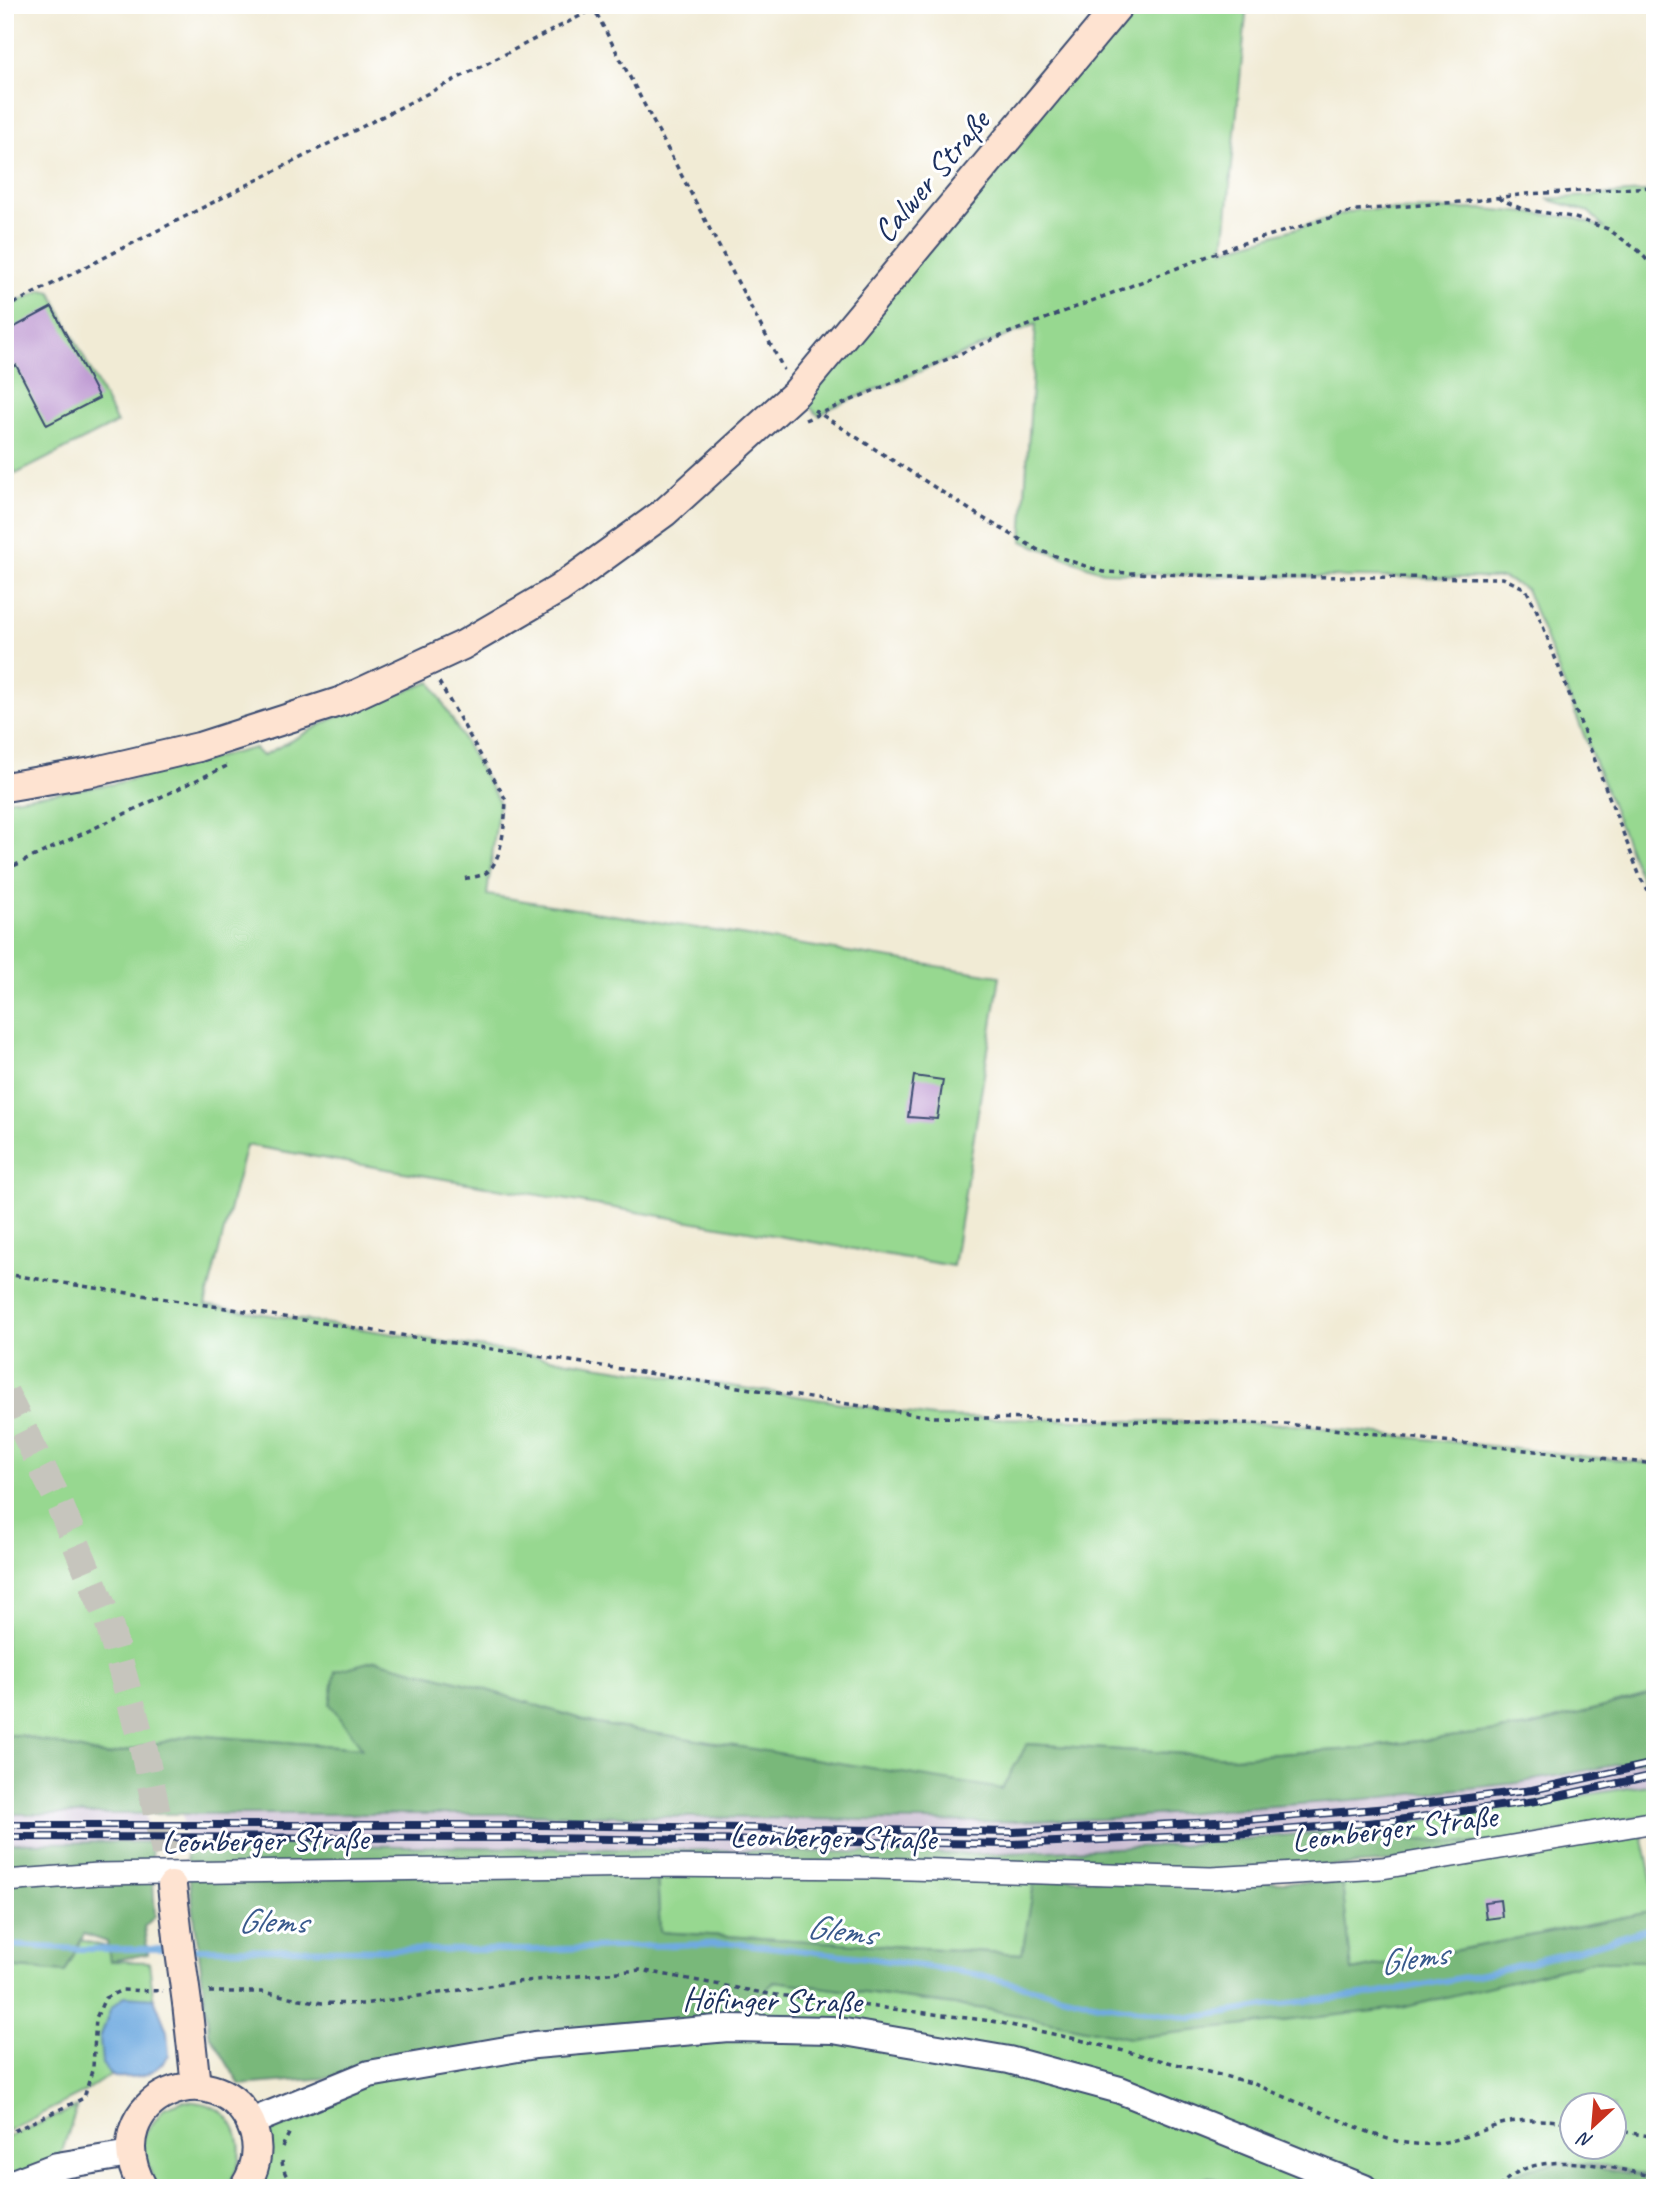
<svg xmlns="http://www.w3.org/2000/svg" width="1660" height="2193" font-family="Caveat,sans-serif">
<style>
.industrial{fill:#ccbfd4}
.green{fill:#97d890;stroke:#598477;stroke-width:2;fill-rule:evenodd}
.forest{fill:#79b87a;stroke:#4a746c;stroke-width:2}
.water{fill:#70aae0;stroke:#466c9f;stroke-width:2}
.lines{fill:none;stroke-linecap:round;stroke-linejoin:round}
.stream{stroke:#70aae0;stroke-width:6}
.building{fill:#c19ed4}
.secondary-tunnel{stroke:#c6c5bd;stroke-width:28;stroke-dasharray:28 14;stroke-linecap:butt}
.minor-casing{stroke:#3b4b70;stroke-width:24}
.tertiary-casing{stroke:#3b4b70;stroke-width:30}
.secondary-casing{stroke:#3b4b70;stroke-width:32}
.path{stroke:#3b4b70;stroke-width:3.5;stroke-dasharray:5 5;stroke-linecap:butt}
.minor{stroke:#fff;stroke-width:21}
.tertiary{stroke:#fff;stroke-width:26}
.secondary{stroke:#fee3d1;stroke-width:28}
.rail-casing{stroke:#1b2f5e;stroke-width:8}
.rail{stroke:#fff;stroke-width:5;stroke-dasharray:16;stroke-linecap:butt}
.secondary-bridge-casing{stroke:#3b4b70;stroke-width:32;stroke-linecap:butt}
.secondary-bridge{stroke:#fee3d1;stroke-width:28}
.labels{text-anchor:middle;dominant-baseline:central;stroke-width:6;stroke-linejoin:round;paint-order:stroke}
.street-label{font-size:33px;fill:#1b2f5e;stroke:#fff}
.water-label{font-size:35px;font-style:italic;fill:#395a8c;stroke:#fff}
</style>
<rect width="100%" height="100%" fill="#fff"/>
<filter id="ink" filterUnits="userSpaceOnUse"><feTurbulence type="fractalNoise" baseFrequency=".0143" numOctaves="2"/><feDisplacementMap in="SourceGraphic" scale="14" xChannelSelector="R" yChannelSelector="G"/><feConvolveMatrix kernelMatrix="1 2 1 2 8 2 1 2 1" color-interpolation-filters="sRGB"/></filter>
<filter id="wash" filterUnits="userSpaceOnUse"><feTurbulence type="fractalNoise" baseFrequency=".00686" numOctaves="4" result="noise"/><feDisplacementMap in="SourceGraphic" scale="28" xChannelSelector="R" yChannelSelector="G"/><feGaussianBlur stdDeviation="1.57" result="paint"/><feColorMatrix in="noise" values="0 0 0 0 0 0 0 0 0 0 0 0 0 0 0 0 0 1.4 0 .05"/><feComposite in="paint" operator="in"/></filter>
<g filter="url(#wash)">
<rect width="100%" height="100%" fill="#f1ebd5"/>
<g class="industrial">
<polygon points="1655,1758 1655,1784 1413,1822 1180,1845 983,1854 185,1843 182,1814 512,1814 981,1822 1102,1819 1365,1799 1517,1783"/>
<polygon points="5,1814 145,1814 151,1842 5,1843"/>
</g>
<g class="green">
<polygon points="1119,5 1247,5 1224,250 1357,210 1484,209 1572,217 1605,228 1589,212 1547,199 1655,191 1655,901 1641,879 1526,589 1503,578 1222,576 1103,572 1022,541 1036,324 833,407 819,416 796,393"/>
<polygon points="42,290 51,292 117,423 16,474 5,453 5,308"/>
<polygon points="431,682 499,802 487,895 1000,976 953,1266 246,1145 205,1305 933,1417 1286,1424 1655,1464 1655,1693 1529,1727 1354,1749 1234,1757 1028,1744 1002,1790 597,1724 464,1683 363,1748 192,1735 106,1756 19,1735 5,1735 5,800 113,784 254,748 262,756 347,711"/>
<polygon points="1655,1784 1655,1814 1495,1844 1299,1834 1413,1822"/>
<polygon points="1641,1829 1655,1896 1655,1911 1351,1971 1342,1883"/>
<polygon points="657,1871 1035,1878 1023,1954 660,1932"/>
<polygon points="81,1940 115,1949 111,1961 149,1962 159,2043 81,2094 5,2132 5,1967 65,1972"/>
<path d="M1593,1961H1655V2177L1607,2166L1565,2162L1508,2176L1499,2188H1241L1209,2177L1180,2188H247L251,2122L369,2074L727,2028L775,1981L992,2010L1129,2038ZM1572,2106H1614V2148H1572Z"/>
<path d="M183,2101C197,2102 208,2103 220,2111C245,2128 246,2168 224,2188H156L140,2141L164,2108Z"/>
<polygon points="77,2107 57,2166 5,2186 5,2138"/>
</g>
<g class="forest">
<polygon points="376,1660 464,1683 597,1724 1002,1789 1027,1744 1234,1757 1354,1749 1529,1727 1655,1693 1655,1758 1517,1783 1365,1799 1102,1819 981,1822 512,1814 5,1814 5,1735 19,1735 106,1756 192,1735 362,1748 330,1704 335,1671"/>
<polygon points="1299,1834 1495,1844 1383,1863 1212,1873 657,1872 660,1932 1022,1954 1035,1878 1342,1883 1352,1971 1655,1911 1655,1961 1593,1961 1402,2008 1129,2038 992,2010 775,1981 728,2028 366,2075 240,2085 209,2033 185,1843 983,1854 1180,1845"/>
<polygon points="151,1842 155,1916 144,1927 148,1954 110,1961 107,1942 84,1934 65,1972 5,1967 5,1843"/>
<path d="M1565,2162L1655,2178V2188H1499C1515,2167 1540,2165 1565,2162Z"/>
<polygon points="1209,2177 1241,2188 1180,2188"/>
</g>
<path class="water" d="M125,1996L154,1998L167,2031L169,2055C153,2077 140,2078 114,2077L102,2064L100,2038L111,2008Z"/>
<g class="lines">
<g class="stream">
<polyline points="5,1945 81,1949 172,1949"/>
<polyline points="186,1949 532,1950 733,1943 861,1957 975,1974 1098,2004 1191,2018 1273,2005 1379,1993 1487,1973 1570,1952 1655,1927"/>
</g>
</g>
<g id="blocks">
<g class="building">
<polygon points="52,307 99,398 47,425 16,365 5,371 5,332"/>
<polygon points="914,1076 943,1080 937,1119 908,1117"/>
<polygon points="1500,1900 1502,1917 1486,1919 1484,1902"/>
</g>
</g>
</g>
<g filter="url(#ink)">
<use href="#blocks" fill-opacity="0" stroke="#3b4b70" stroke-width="2"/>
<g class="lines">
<polyline class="secondary-tunnel" points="5,1393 55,1494 107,1617 143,1746 172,1886"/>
<g class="minor-casing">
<polyline id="minor" points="5,1881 98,1874 651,1866 876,1868 1211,1878 1382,1868 1655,1822"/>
</g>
<g class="tertiary-casing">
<g id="tertiary">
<polyline points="251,2122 369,2074 535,2045 728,2028 833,2030 1009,2060 1120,2090 1364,2188"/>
<polyline points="5,2186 57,2166 130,2154"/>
</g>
</g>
<g class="secondary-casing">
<g id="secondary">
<polyline points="5,787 92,772 199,747 342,701 463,645 559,589 665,512 796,393 1119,5"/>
<polyline points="172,1886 178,1937"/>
<polyline points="187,2003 196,2086"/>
<path d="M143,2188C91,2097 224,2044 254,2132C260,2151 255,2171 244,2188"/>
</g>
</g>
<g class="path">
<polyline points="595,5 594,9 784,370"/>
<polyline points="1498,198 1522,209 1572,217 1608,229 1639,251 1655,269"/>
<polyline points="5,308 594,9"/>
<polyline points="814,410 978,515 1038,550 1103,572 1222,576 1503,578 1526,589 1537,611 1641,879 1655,901"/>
<polyline points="805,420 1006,334 1237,245 1357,210 1472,201 1526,194 1655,187"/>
<path d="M439,682L506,800C505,819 503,865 484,874C477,877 468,878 461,879"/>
<polyline points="5,870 231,764"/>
<polyline points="5,1274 933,1417 1286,1424 1655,1464"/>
<path d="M209,1992H262L322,2003L363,2004L516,1982L640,1970L769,1994L992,2021L1076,2039L1252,2083L1373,2134C1409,2147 1434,2148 1470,2135C1480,2132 1491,2127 1501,2124C1525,2118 1548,2120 1572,2122"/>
<polyline points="1614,2130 1655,2137"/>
<polyline points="5,2135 84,2098 93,2067 96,2018 105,1998 122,1990 163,1991"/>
<polyline points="282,2147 290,2132"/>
<path d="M282,2161C283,2171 288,2182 297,2188"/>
<path d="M1499,2188C1531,2145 1610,2167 1655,2177"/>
</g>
<use href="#minor" class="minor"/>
<use href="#tertiary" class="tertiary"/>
<use href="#secondary" class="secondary"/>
<g class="rail-casing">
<g id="rail">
<polyline points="5,1825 539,1825 1013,1832 1236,1821 1388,1808 1532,1790 1655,1763"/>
<polyline points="5,1837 538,1838 1012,1844 1234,1834 1390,1821 1536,1801 1655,1775"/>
</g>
</g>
<use href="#rail" class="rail"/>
<g class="secondary-bridge-casing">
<polyline id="secondary-bridge" points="178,1937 187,2003"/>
</g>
<use href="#secondary-bridge" class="secondary-bridge"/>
</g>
</g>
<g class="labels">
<g class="street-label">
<text transform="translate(931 176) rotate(-50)">Calwer Straße</text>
<text transform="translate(1394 1828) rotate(-7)">Leonberger Straße</text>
<text transform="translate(833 1837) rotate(1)">Leonberger Straße</text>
<text transform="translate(265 1840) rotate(-1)">Leonberger Straße</text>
<text transform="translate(772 2000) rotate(1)">Höfinger Straße</text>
</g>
<g class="water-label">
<text transform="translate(272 1921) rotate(1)">Glems</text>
<text transform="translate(841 1930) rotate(7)">Glems</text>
<text transform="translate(1413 1958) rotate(-9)">Glems</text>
</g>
</g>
<rect width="1660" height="2193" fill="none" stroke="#fff" stroke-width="28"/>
<g transform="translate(1593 2126) rotate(206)"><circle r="33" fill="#ffffff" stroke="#a4acbf" stroke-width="2"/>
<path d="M0-5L12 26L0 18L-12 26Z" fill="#c8321e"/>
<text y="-10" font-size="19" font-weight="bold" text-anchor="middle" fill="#1b2f5e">N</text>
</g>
</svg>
